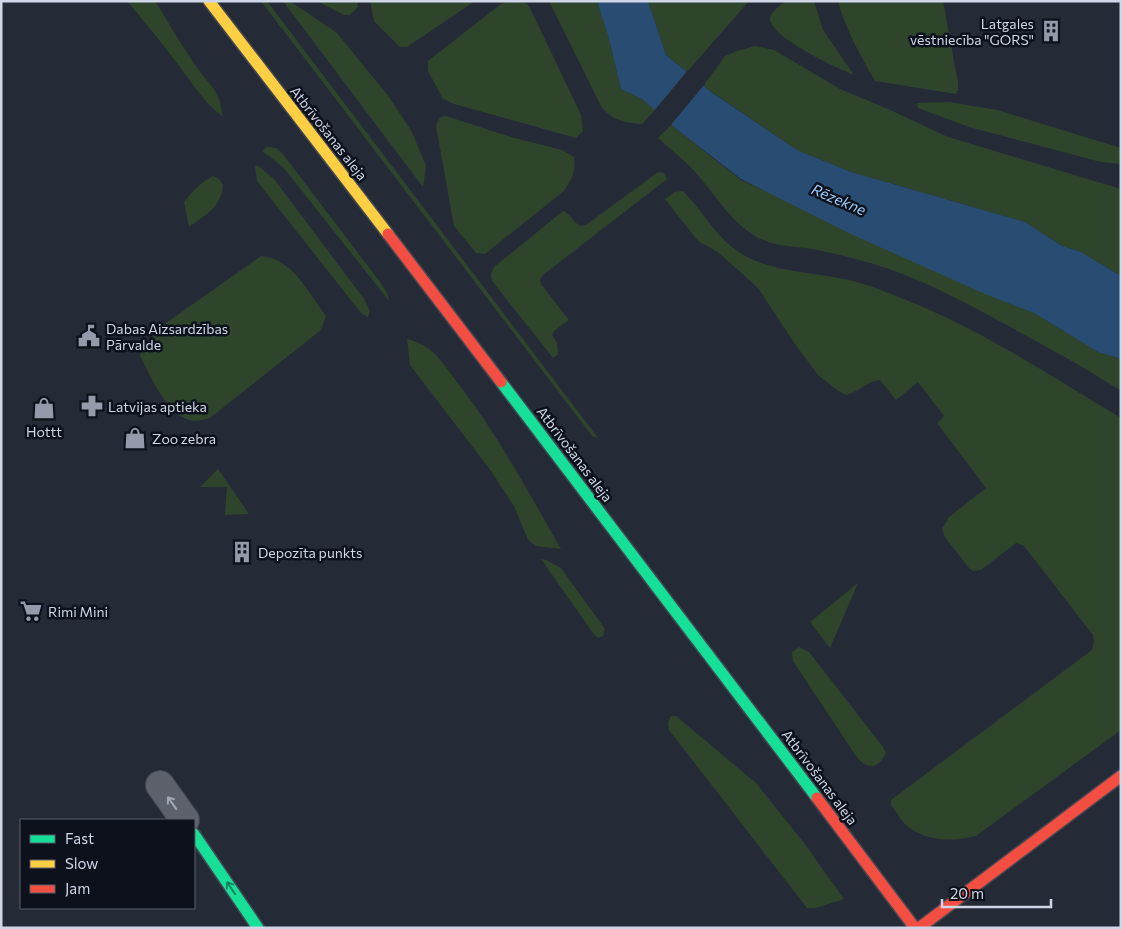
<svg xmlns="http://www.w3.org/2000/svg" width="1122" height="929" font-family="Commissioner,sans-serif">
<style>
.green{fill:#2e452c}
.water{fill:#294d72}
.pier{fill:#252a37}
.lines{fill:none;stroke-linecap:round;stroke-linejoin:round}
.street-casing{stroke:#424752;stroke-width:30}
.fast-casing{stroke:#424752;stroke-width:14}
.slow-casing{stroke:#424752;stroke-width:14}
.jam-casing{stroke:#424752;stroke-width:14}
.street{stroke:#5c616c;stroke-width:28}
.fast{stroke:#16e098;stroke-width:11}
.slow{stroke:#ffcf43;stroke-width:11}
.jam{stroke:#f24e42;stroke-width:11}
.oneway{stroke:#a1a8b6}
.oneway2{stroke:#128360}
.labels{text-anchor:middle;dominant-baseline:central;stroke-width:5;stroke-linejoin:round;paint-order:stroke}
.poi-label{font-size:14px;fill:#cfd7e7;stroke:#0c111b;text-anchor:start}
.street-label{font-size:14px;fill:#cfd7e7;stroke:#0c111b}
.water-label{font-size:15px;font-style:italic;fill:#9accfd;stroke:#0c111b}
</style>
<rect width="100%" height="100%" fill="#252a37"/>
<g class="green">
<path d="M127,1H155C169,23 181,45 196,66C208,84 222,92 222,116C203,102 191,81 176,62C161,42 144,21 127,1Z"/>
<polygon points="261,1 267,1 598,438 592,436"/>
<polygon points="283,1 290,1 337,33 389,97 412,132 426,166 423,187"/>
<polygon points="317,1 357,1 358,7 350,15 344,15"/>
<polygon points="370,1 475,1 407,47 400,47 374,21"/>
<polygon points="509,1 523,1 529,6 581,115 583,131 576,138 454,104 443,99 428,71 428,61 433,57 501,4"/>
<path d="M549,1H597L609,39L621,89L642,99L655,110L642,124C624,122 616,122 602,108Z"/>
<polygon points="648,1 749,1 687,72 666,55"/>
<path d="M785,1H814L823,30L854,75C837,68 771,38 770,19C770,12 780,6 785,1Z"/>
<path d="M838,1H943L958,83V90L956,94L875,81C861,56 845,29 838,1Z"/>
<polygon points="755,46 774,50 840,89 888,109 948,137 1121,189 1121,276 1081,252 1062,246 1025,222 851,172 797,150 703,86 725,56 740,50"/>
<polygon points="949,102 997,110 1121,148 1121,164 1101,162 969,127 918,108 917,103"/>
<path d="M446,116L511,137L562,150L574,157C576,172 572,179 564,191L485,254L476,253L454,226L436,126L440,117Z"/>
<path d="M671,125L741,180L1034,313L1098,352L1121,359V391C1086,368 1049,348 1012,328C972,306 930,283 886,268C862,260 837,254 812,249C793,246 774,247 757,237C731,222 716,196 697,174C686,161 671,150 658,138Z"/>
<polygon points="267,147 276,148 282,153 380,282 387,293 390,302 283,167 262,151"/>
<polygon points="257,165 274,179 364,299 370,311 368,317 361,313 257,181 255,167"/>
<polygon points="658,172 664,173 667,179 543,275 540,280 541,284 569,320 554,331 552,335 557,343 558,354 553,358 492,281 491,274 494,267 563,211 566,212 576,223 581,226 586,225"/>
<path d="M213,176L219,179L223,185C221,208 205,215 189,227L184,202C192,191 202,182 213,176Z"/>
<path d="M683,191C701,209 713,232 733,248C764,272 808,271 845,279C869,284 893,295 916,304C988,334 1054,378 1121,418V730L976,836C955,841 931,842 911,829C903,825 897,812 891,805V800L1092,650L1094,642L1093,635L1024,546L1016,543L981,570L973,571L969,568L945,537L942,529L949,517L986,488L937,423L944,416L918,382L896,400L880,380C867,381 859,392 846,395L837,390L818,375L795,344L758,288L718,252L698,241L665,199L675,192Z"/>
<path d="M261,256C292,258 309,293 326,316L321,330L210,418C205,419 199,421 194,421C168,418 151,377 140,356L142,349L162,326Z"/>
<path d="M407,339C414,341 421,343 428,348C441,358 450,373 460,386C499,437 529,493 561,549L536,546L528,540L514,506L491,471L410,365Z"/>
<polygon points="218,469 249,514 225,515 227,487 200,487"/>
<polygon points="541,559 546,560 561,568 605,629 603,636 598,638 593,633"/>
<polygon points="858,583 830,648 810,622"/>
<path d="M799,647L809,652L883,747L886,753C877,770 867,770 856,756L793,661L792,652Z"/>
<polygon points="671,716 676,716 756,783 804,843 844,899 816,908 807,908 669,730 668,722"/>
</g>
<polygon class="water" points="597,1 648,1 666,55 711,92 797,150 851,172 1025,222 1062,246 1081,252 1121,276 1121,359 1098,352 1034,313 985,294 853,235 741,179 675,128 642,99 621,89 609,39"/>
<polygon class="pier" points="688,70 705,84 670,126 653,112"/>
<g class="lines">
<g class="street-casing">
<polyline id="street" points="160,785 185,820"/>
</g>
<g class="fast-casing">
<g id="fast">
<polyline points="501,382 817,798"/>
<polyline points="194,834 258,928"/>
</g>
</g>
<g class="slow-casing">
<polyline id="slow" points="209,1 388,234"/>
</g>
<g class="jam-casing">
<g id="jam">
<polyline points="388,234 501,382"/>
<polyline points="817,798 915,928"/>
<polyline points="919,928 1121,776"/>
</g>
</g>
<use href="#street" class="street"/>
<use href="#fast" class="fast"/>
<use href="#slow" class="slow"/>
<use href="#jam" class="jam"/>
</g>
<defs><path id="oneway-shaft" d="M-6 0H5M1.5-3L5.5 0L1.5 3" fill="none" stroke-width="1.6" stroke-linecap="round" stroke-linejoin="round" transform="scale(1.25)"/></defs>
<use class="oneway" href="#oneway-shaft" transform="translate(172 803) rotate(-125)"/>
<use class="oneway2" href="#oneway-shaft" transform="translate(231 888) rotate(-124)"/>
<defs>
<g id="building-bare" transform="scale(1.725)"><path d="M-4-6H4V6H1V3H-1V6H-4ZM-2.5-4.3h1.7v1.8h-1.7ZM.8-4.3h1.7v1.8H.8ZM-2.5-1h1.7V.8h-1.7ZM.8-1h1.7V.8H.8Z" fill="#949aa9" stroke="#0c111b" stroke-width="2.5" paint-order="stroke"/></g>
<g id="civic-bare" transform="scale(1.725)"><path d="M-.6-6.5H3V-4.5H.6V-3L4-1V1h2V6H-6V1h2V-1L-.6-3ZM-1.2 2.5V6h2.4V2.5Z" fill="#949aa9" stroke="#0c111b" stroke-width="2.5" paint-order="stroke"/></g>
<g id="pharmacy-bare" transform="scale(1.725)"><path d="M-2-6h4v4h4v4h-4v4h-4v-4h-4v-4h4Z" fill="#949aa9" stroke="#0c111b" stroke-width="2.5" paint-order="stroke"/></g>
<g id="shop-bare" transform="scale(1.725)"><path d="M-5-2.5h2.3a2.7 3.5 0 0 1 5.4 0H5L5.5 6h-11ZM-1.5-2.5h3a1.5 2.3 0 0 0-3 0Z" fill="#949aa9" stroke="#0c111b" stroke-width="2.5" paint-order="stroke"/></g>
<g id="supermarket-bare" transform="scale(1.725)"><path d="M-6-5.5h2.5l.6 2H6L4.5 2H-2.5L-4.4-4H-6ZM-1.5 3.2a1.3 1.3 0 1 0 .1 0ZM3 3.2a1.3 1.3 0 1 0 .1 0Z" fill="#949aa9" stroke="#0c111b" stroke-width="2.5" paint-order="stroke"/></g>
</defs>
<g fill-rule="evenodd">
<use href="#building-bare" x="1051" y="31"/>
<use href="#civic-bare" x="89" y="336"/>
<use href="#pharmacy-bare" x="92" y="406"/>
<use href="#shop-bare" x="44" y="408"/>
<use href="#shop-bare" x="135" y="438"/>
<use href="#building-bare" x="242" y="552"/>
<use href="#supermarket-bare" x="31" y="611"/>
</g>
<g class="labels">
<g class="poi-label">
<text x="1034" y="23" text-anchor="end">Latgales<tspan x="1034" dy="16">vēstniecība "GORS"</tspan></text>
<text x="106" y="328">Dabas Aizsardzības<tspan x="106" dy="16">Pārvalde</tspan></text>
<text x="108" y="406">Latvijas aptieka</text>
<text x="44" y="431" text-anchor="middle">Hottt</text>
<text x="152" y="438">Zoo zebra</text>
<text x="258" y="552">Depozīta punkts</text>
<text x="48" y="611">Rimi Mini</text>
</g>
<g class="street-label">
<text transform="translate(329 133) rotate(52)">Atbrīvošanas aleja</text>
<text transform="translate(575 454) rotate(53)">Atbrīvošanas aleja</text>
<text transform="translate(820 777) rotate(53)">Atbrīvošanas aleja</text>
</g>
<g class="water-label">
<text transform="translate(839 199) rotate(23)">Rēzekne</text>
</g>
</g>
<rect width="1122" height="929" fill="none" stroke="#cfd7e7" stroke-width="5"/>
<rect x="20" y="819" width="175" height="90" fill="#0c111b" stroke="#5a606d"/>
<rect x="30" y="835" width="25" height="8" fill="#16e098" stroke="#5a606d"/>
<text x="65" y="844" font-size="15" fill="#cfd7e7">Fast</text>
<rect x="30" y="860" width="25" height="8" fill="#ffcf43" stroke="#5a606d"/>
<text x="65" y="869" font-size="15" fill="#cfd7e7">Slow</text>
<rect x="30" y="885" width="25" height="8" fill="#f24e42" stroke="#5a606d"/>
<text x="65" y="894" font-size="15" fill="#cfd7e7">Jam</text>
<path d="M942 899v8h109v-8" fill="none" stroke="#cfd7e7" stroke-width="2.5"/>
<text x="950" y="899" font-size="15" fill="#cfd7e7" stroke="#0c111b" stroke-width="4" paint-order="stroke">20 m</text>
</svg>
